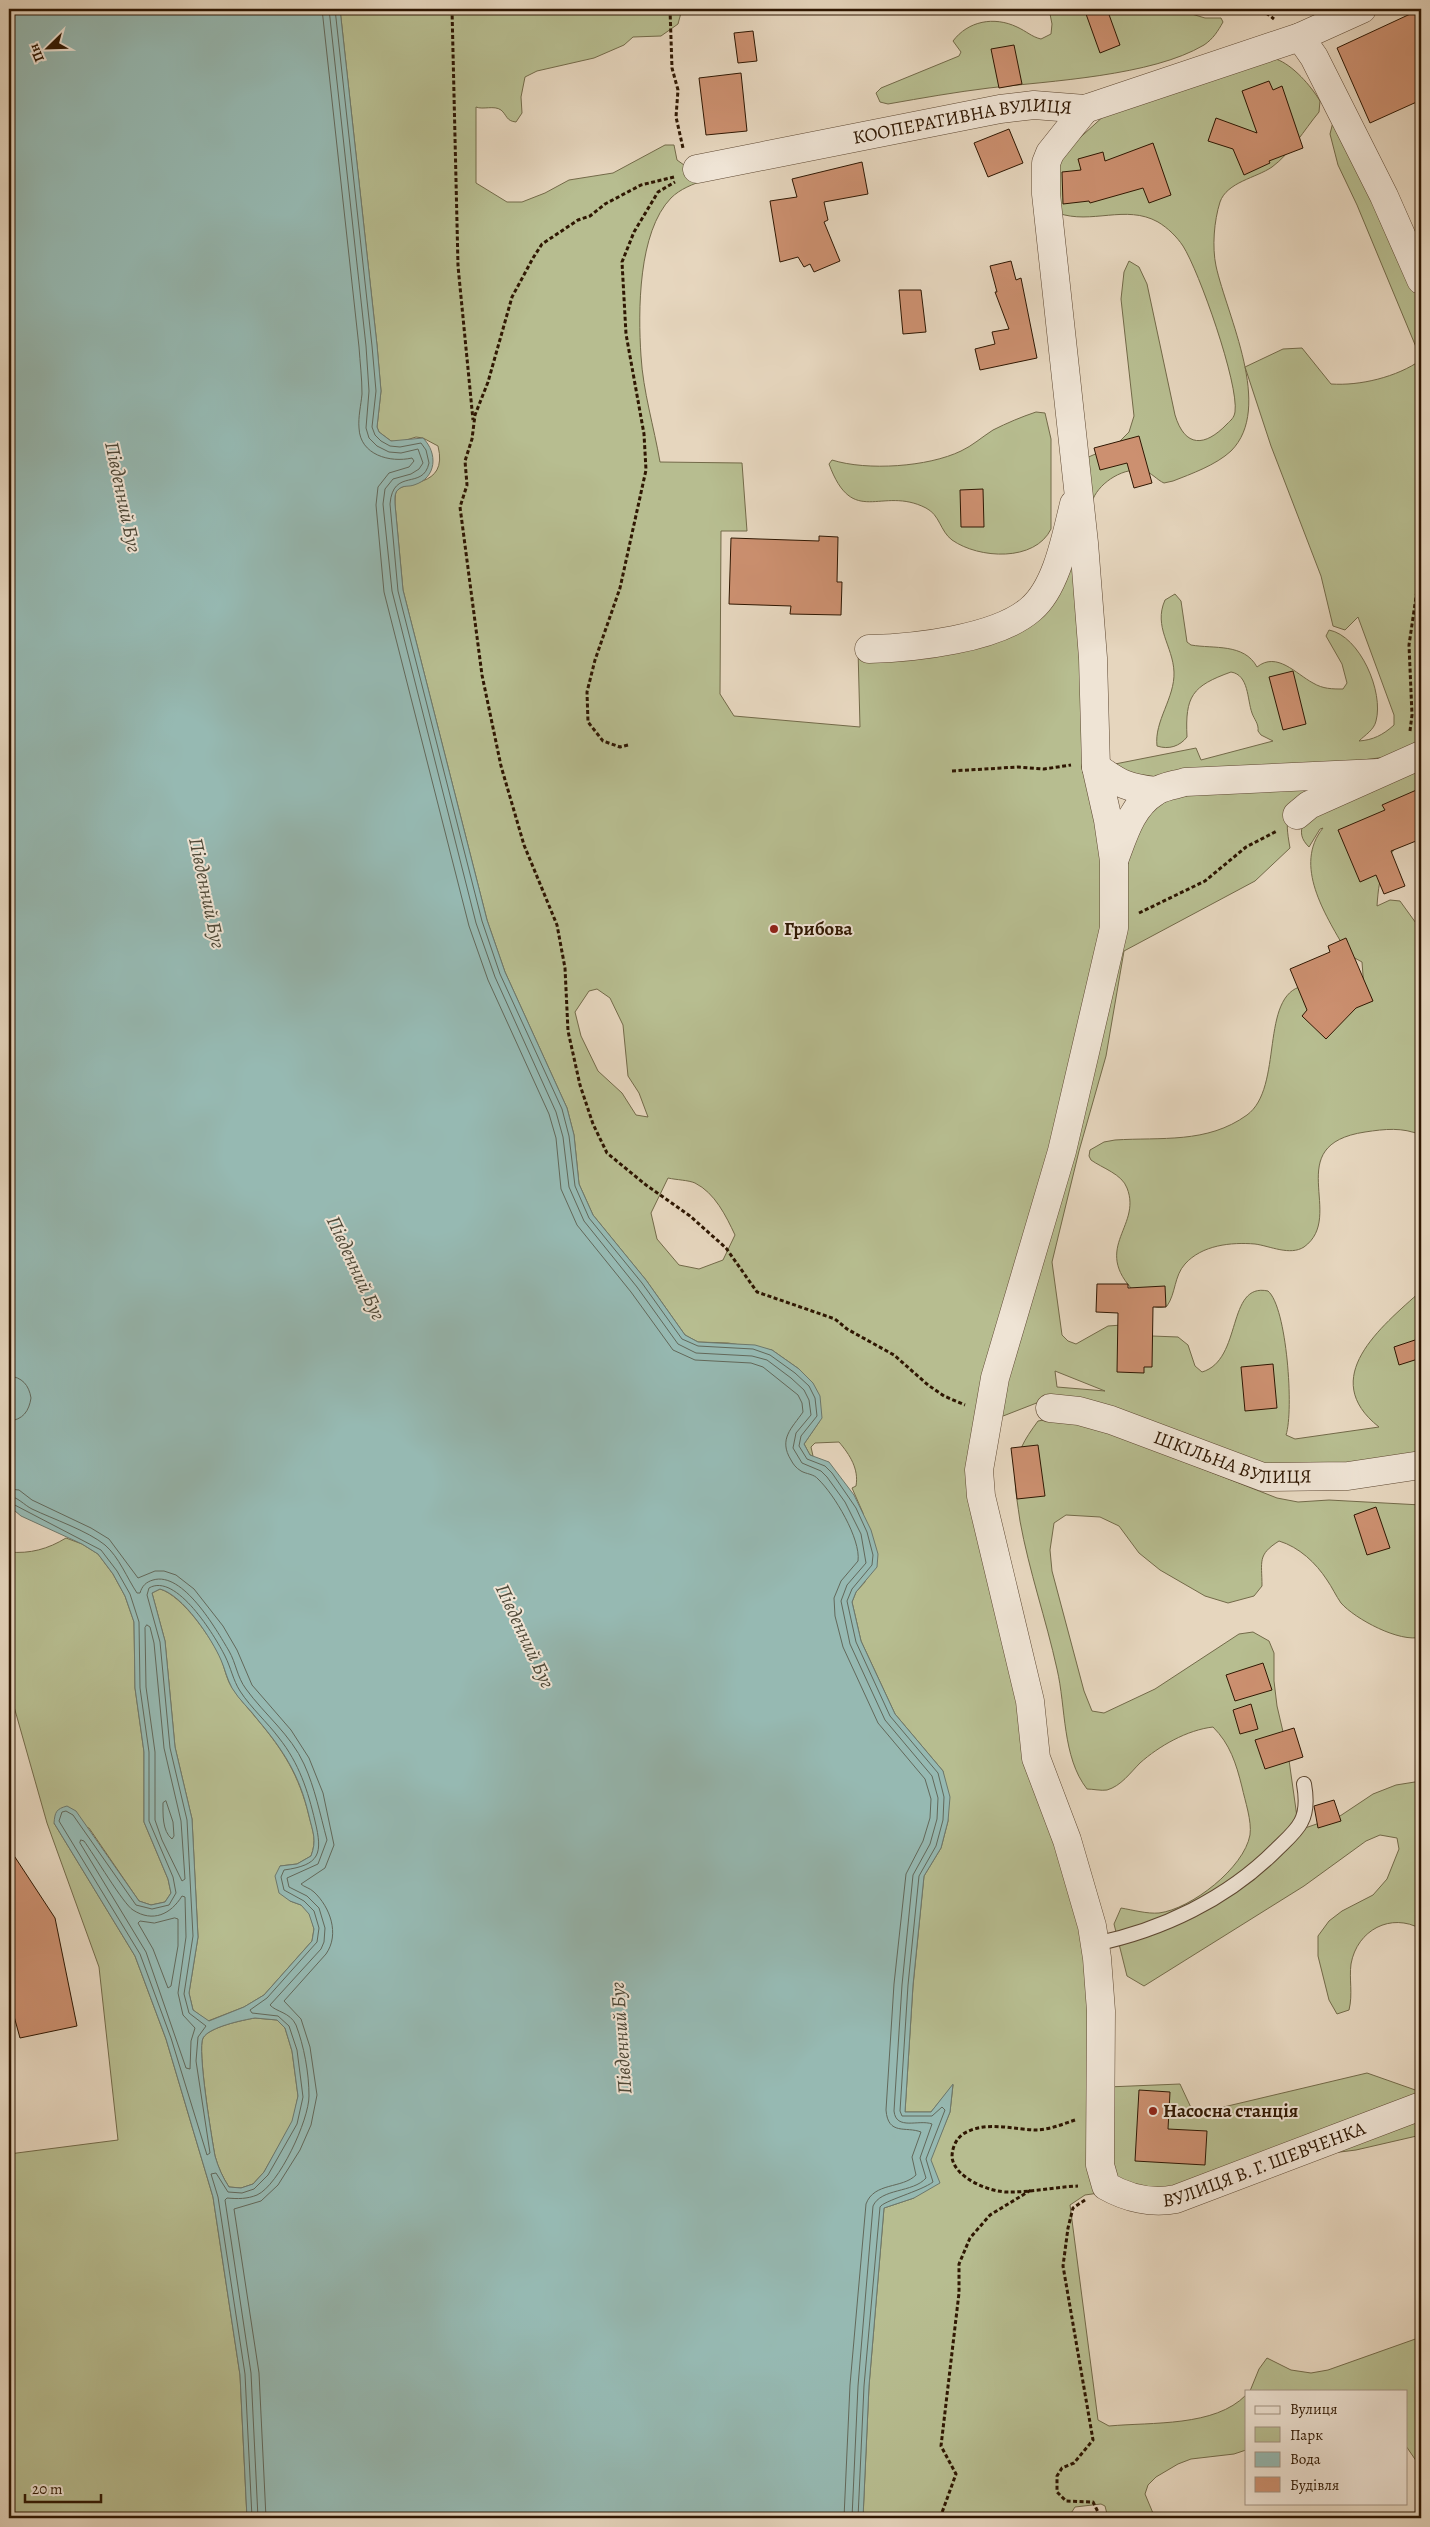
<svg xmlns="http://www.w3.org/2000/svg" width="1430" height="2527" font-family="Alegreya,serif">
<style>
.green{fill:#b7bd90;stroke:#736a49;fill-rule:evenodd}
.water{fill:#96b9b2;stroke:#6d786c;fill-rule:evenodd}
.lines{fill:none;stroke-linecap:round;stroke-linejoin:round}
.shore{stroke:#62685a;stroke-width:1}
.building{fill:#cc9070;stroke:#2f1702}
.lane-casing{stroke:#5d4731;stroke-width:16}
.street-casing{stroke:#5d4731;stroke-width:29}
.path{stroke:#2f1702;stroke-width:3;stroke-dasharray:4 2.5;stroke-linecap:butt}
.lane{stroke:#efe4d5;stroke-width:14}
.street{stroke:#efe4d5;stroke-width:28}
.poi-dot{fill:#8f2418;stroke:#efe4d5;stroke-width:2}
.labels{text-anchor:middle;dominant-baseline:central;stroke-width:4;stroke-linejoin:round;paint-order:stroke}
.street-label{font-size:19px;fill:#2f1702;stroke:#efe4d5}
.poi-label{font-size:19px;font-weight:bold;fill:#2f1702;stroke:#efe4d5;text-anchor:start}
.water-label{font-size:20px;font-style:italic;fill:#4e4837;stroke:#efe4d5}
</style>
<rect width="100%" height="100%" fill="#e6d6be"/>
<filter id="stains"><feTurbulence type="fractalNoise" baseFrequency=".004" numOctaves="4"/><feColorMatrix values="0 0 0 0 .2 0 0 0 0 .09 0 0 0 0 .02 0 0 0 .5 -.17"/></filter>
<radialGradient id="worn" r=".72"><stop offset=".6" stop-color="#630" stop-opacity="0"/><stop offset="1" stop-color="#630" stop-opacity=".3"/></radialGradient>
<g class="green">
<path d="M340,9H682L678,24L661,36L633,37L624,45L594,58L537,71L525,77L521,97L522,113L516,122C506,121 507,115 501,110C494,105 483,110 476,107V183L507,202H522L545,193L569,180L613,173L665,145H674L677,160L705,180C693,184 680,189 671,198C638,232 638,311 641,356C643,391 654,427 660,462L742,463L747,531H721L720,694L734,716L860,727L858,649L1027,620L1084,459L1116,445L1129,432L1134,416L1121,299L1124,272L1129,261L1139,267L1147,284L1175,415C1185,448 1205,447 1227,424C1231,420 1234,418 1235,412C1239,384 1199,271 1183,246C1177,237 1168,228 1158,222C1126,204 1091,225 1058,213L1052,174L1073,144L1106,114L1276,59C1293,65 1311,86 1320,101L1319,112C1304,130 1291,153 1272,167C1256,178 1227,182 1220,202C1214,221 1212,247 1216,266C1227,316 1274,408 1231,451C1216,465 1191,474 1173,481L1164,483C1157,480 1151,472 1144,471C1125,466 1100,482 1093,499L1105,914L975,1474L1088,1928L1099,2193L1085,2195L1070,2205L1098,2420L1109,2426C1152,2422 1215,2427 1246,2395V2450L1234,2454L1191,2459L1178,2464L1156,2477L1148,2485L1145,2494L1155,2518H1108L1105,2506L1101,2504L1075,2507L1068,2518H863L869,2386L884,2208L914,2198L950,2112L953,2085L931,2112H905L913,1986L924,1876L941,1848L948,1821L943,1771L895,1714L861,1641L852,1602L856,1592L865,1582L863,1513L852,1488L856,1486C859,1469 850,1455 839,1442L815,1443L811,1447L813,1456L810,1455L804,1444L819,1422L799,1369L772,1350L728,1343L698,1342L685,1335L646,1280L593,1215L579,1184L574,1135L567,1108L505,972L487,920L403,590L395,504C395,501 395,495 396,492C402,479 449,490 438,446L423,438L416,437L400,442L391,441L379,432L377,427L381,391L377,345ZM597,989L610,998L623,1025L628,1076L639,1093L648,1117L636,1115L622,1093L598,1071L581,1036L575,1012L589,991ZM668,1178C677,1180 688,1180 695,1183C715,1193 726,1216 735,1235L723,1260L699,1269L679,1265L657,1239L651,1213Z"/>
<path d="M1049,9H1175L1205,18H1221L1223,22C1218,31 1213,39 1204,45C1152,76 1050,81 989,88C956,92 922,98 888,104L880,102L876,93L881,88L959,56L961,52L953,41C968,21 994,16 1017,27C1026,31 1032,37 1041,39L1051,34L1052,24Z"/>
<polygon points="1334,118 1378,203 1421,303 1421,359 1357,205 1338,165 1330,134"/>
<path d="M1302,348L1331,384C1360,386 1397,377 1421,360V745L1395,756L1150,786L1110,765L1196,748L1201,760L1273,741L1261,735L1258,731C1259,724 1254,719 1252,713C1247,699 1249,675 1231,672C1192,686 1185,696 1187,737C1180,746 1169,750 1157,746C1154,721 1175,698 1174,672C1173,646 1153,627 1165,600L1175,594L1181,601L1187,642L1191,645C1214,649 1244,643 1257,667C1277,651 1296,674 1313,683C1323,689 1332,689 1343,689L1347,683L1342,664L1326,636L1329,630C1360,636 1384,692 1376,721C1374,730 1365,735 1359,741C1373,740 1383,735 1394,725V715L1358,617L1345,630L1333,626L1321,576L1271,446L1245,367L1283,349Z"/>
<path d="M1036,412L1045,413L1051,439V529C1035,562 979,559 952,540C940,531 940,515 926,508C881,485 853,529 829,464L832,460C867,471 928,467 961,451C972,446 982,437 993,430C1007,423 1021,417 1036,412Z"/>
<path d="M1421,762V835C1385,843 1379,874 1377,906L1390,900L1400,901L1421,930V1135C1402,1127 1385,1129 1365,1132C1279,1145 1347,1216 1304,1247C1290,1256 1270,1246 1255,1244C1231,1242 1202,1245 1185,1264C1174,1276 1176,1293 1167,1306C1156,1310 1148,1305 1140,1297C1087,1249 1143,1228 1127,1188C1122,1174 1102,1168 1091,1160L1089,1156L1090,1150L1104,1142L1115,1140C1161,1137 1207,1144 1247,1115C1284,1088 1259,995 1303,986C1319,982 1347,987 1364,988L1362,962L1353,957L1345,949C1325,914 1293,865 1323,828L1320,829L1309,847C1301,839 1300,833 1303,823Z"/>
<path d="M1182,790H1309C1287,815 1284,814 1290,848L1255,881L1124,951L1106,1056L1079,1151L1052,1262L1062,1335L1068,1341L1076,1344L1108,1326L1122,1325L1152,1336L1178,1337L1188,1345L1195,1366L1202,1372C1243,1360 1226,1282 1268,1291C1287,1307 1294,1411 1286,1435L1295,1439L1379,1427C1317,1378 1381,1327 1421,1291V1456L1337,1465H1258L1052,1397L998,1418L1124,861L1136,820ZM1055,1371L1105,1391L1057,1387Z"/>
<path d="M1055,1418L1116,1435L1277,1498L1298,1502L1329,1500L1421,1505V1637C1400,1643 1355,1619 1341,1603C1336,1596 1332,1587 1327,1580C1316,1563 1299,1547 1279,1541C1257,1555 1262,1561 1262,1586L1254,1596L1228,1603L1205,1596L1160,1570L1139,1553L1119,1526L1100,1517L1066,1515L1054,1523L1050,1550L1052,1571L1084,1691L1092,1711L1104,1713L1155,1689L1239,1634L1253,1632L1269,1641L1274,1653V1681L1277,1706L1288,1753L1297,1817L1305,1828L1340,1816L1373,1794L1396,1785L1421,1781V1869L1419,1878L1421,1880V1929C1391,1912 1357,1930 1351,1964C1349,1979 1353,1994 1349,2010L1337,2014L1329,2000L1318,1956V1936L1329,1921L1342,1911L1373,1895L1387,1879L1399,1849L1397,1838L1380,1835L1366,1841L1304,1886L1144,1986L1127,1976L1114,1924L1121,1908C1133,1910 1147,1914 1159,1913C1191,1909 1244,1868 1250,1835C1252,1821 1245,1801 1242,1787C1236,1763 1230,1744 1213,1727C1187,1730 1159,1746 1140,1763C1130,1773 1121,1786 1107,1790C1101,1791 1093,1789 1087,1789C1062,1757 1066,1707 1057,1669C1046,1619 1029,1571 1020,1521C1018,1506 1015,1491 1015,1476C1016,1453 1024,1440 1038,1421Z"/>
<path d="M66,1538L82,1544L98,1554L113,1574L125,1596L134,1622L135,1688L144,1752V1822L168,1879L171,1893L165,1902L151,1905L139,1901L89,1828L54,1823L135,1956L166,2039L213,2197L240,2375L247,2518H9V2154L118,2140L99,1967L47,1823L9,1689V1552C30,1554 48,1549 66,1538Z"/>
<path d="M160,1589C183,1596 213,1640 222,1661C225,1670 227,1681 233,1689C240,1700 249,1709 257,1719C283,1750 299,1775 309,1816C313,1832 317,1840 311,1856L297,1864L280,1866L290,1901L301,1905L310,1914L314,1929L312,1941L264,1995L244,2007L208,2021L193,2010L189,1993L198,1937L192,1819L175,1747L165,1641L152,1593Z"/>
<path d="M255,2018L277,2020L285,2028L292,2051L298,2096L293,2121L264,2172L253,2184L241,2188L229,2187C223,2178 218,2167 215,2156C212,2140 197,2048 203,2038C209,2027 243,2020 255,2018Z"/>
<polygon points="1367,2073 1421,2092 1421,2099 1154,2197 1108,2172 1107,2087 1180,2084 1194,2114"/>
<polygon points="1421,2111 1421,2135 1356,2150 1300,2157"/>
<polygon points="1421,2337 1421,2468 1406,2446 1406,2391 1250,2391 1259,2369 1267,2358 1291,2370 1311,2373 1328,2370"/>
</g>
<path class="water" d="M9,9H340L377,345L381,391L377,427L379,432L391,441L423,438C438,453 437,478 414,485C409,487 403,485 399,489C394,492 395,499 395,504L403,590L487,920L505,972L567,1108L574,1135L579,1184L593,1215L646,1280L685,1335L698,1342L755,1345L772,1350L799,1369L813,1383L820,1396L822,1418L804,1444L810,1455L829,1462L854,1495L871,1530L878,1554L877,1567L856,1592L852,1602L861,1641L895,1714L943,1771L950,1797L948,1821L941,1848L924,1876L913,1985L905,2112H931L953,2084L950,2112L931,2160L940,2183L914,2198L884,2208L869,2386L863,2518H247L240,2375L213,2197L166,2039L135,1956L54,1823C55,1812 56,1809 67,1806L76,1811L139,1901L151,1905L165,1902L171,1893L168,1879L144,1822V1752L135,1688L134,1622L125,1596L113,1574L98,1554L82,1544L21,1516L9,1506V1405L12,1398L9,1391ZM160,1589C183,1595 212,1639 221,1660C225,1669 227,1679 232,1688C239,1700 250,1709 258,1720C284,1751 300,1776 309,1816C313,1833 317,1840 311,1856L297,1864L280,1866L275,1876L279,1893L290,1901L301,1905L309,1914L314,1929L312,1941L264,1995L244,2007L209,2021L193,2010L189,1993L198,1937L192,1819L175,1747L165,1641L152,1593ZM255,2018L277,2020L285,2028L292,2051L298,2096L292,2121L264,2172L253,2184L241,2188L229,2187C223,2178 218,2167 215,2156C212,2140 197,2049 203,2038C209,2027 243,2020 255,2018Z"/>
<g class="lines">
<g class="shore">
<path d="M322,9L359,347C360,362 362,378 362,394C361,405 358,417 359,428C360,455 390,463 412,458L414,461L409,467L389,473L378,487L376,505L384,592L469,926L488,980L549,1114L556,1138L561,1189L577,1225L631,1292L673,1350L695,1360L751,1363L763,1367L798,1395L802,1403L803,1412C792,1428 778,1439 791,1460C793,1464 796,1468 801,1471C806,1474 814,1474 818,1479C834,1494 861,1539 858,1561L841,1581L834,1598L835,1616L843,1647L878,1723L925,1779L931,1799L930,1818L923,1841L906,1874L894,1984L886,2110C888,2136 906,2126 921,2132L912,2157L916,2175C902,2189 874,2182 866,2204L850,2385L844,2518"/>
<path d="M329,9L366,346L369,391L366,428L369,438L377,446L389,452L401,453L418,449L423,463L419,469L411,474L393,479L385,489L383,504L392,591L476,923L495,977L556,1112L563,1137L569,1187L584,1221L637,1287L678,1344L696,1353L752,1356L767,1360L791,1378L804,1390L809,1400L811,1415L796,1433L793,1448L802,1463L821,1471L827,1477L845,1502L861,1534L866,1563L847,1585L841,1601L850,1644L885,1720L932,1776L938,1798L937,1819L930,1844L913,1875L902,1985L894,2111C896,2131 919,2119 932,2124L920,2158L926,2178C913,2193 881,2188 873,2206L858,2386L852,2518"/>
<path d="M335,9L372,346L376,391L372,427L375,435L381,441L390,446L400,447L421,443L426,450L429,463C423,491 393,467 390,504L398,591L482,921L500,974L562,1109L569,1136L575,1186L589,1218L642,1283L682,1339L698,1346L753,1349L770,1355L795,1373L809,1386L815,1398L817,1416L801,1436L799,1446L807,1459L825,1466L832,1473L856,1508L867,1532L873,1555L872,1565L852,1589L847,1601L856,1642L890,1716L938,1773L944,1797L943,1820L936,1846L919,1876L908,1985L900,2111L902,2116H932L942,2107L945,2110L926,2159L933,2182C921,2191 883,2201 880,2207L864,2386L858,2518"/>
<path d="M9,1376C22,1377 29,1385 31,1398C29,1411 23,1420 9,1421"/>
<path d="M9,1489L19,1490L32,1500L91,1528L109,1539L138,1578L155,1571H164L176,1575L194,1589L223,1626L237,1650L252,1685L291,1730L309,1758L323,1793L334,1845L325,1868L301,1884C304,1887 310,1888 314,1892C330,1907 340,1934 326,1954L284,2001L301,2019L310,2047L317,2095L311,2125L300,2150L278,2185L261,2201L234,2209L259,2373L266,2518"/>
<path d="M9,1496C18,1497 24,1505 32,1509C53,1519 88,1531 105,1545C119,1557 127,1578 137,1593H140C142,1586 146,1582 153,1580C183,1571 216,1629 229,1651C236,1663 237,1677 246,1689C264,1714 291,1735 304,1764C315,1788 320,1814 327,1840L318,1864L287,1878L289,1887L307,1896L319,1908L325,1928L324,1942L321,1949L270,2005C276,2012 290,2012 296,2025C304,2046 309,2073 309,2096C309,2120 279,2185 257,2195C247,2199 238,2199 227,2198L225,2200L251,2373L258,2518"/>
<path d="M9,1502L101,1550L117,1571L130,1594L139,1622L140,1688L149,1752V1821L173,1877L176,1893L169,1905L152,1909L136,1905L73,1815L66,1811L62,1812L59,1821L140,1954L171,2038L207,2155L210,2153L196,2061L198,2037L206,2026L189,2013L184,1994L193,1936L187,1820L170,1748L160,1642L147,1595L149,1588C176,1572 215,1636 225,1656C231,1668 233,1680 240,1691C251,1708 267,1722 279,1738C299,1763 308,1791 315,1821C323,1854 320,1865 284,1870L281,1877L284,1890L304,1901L314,1911L319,1928L317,1942L267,1998L250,2010L252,2013L278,2016L289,2026L297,2050L303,2097L297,2124L268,2175L254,2189L242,2193L228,2192L216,2173L211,2174L218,2197L245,2374L252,2518"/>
<polygon points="147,1625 150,1627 154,1643 164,1748 181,1821 185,1879 182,1881 162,1840 155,1820 155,1752 146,1687 145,1628"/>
<path d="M166,1801L173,1822L174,1836L172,1839C162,1831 163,1814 163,1803Z"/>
<path d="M81,1840L84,1841C93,1853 124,1905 133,1910C153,1923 171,1914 182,1896L185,1897L186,1937L178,1993L183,2015L195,2028L191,2041L190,2069L186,2068L146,1952L80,1843Z"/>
<polygon points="175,1918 178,1919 178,1946 171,1986 168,1988 153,1949 138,1923 140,1921 154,1923"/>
</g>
</g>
<g class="building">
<polygon points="1100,9 1107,9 1120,45 1100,53 1086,14"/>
<polygon points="1421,9 1421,100 1370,123 1337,48"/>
<polygon points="753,31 757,61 738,63 734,33"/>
<polygon points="1014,45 1022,84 999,88 991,49"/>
<polygon points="741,73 747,131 706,135 699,78"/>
<polygon points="1269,81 1273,90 1282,86 1303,148 1269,161 1270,163 1244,175 1233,149 1208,141 1216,118 1257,133 1242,91"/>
<polygon points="1009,129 1023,163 988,177 974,143"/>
<polygon points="1153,143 1171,195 1149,203 1143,188 1090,203 1089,201 1063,204 1062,172 1081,170 1078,159 1103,152 1105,161"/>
<polygon points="862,162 868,194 824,202 828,220 824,222 840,261 814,272 810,264 804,267 798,257 780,262 770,201 797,197 792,179"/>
<polygon points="1011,261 1016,280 1021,278 1037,358 980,370 975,349 995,344 992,332 1009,329 995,292 997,292 990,266"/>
<polygon points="899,290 921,290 926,332 903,334"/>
<polygon points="1139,436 1152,483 1134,488 1127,463 1100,470 1094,448"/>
<polygon points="983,489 984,527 961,527 960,490"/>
<polygon points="819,536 838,537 837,582 842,582 841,615 790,614 791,606 729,604 731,538 819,541"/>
<polygon points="1293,671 1306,724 1283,730 1269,677"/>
<polygon points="1421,788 1421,839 1391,851 1405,886 1384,894 1376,875 1360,882 1338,830 1385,810 1382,805"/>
<polygon points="1346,938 1373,1001 1356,1008 1326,1039 1302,1016 1307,1010 1290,969 1330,952 1328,946"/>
<polygon points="1097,1284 1128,1284 1128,1288 1165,1286 1166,1307 1153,1307 1152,1367 1144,1367 1144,1373 1117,1372 1118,1313 1096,1312"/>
<polygon points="1421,1338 1421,1358 1399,1365 1394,1347"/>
<polygon points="1273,1364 1277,1408 1245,1411 1241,1367"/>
<polygon points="1038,1445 1045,1496 1017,1499 1011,1448"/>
<polygon points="1376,1507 1390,1548 1367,1555 1354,1515"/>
<polygon points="1263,1663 1272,1690 1235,1701 1226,1675"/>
<polygon points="1251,1704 1258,1729 1240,1734 1233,1710"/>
<polygon points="1294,1728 1303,1757 1265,1769 1255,1740"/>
<polygon points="1334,1800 1341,1821 1318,1828 1314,1806"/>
<polygon points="9,1848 55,1918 77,2026 20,2038 9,1998"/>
<polygon points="1139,2090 1170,2092 1168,2129 1207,2131 1205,2165 1135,2161"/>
</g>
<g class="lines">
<g class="lane-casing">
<path id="lane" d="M1095,1944C1162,1930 1227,1899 1276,1850C1284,1842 1296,1832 1301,1822C1307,1811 1306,1795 1304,1784"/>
</g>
<g class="street-casing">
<g id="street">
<polyline points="1300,37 1314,57 1384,196 1421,280"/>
<path id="s1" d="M1085,109L1050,153L1046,163V194L1084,543L1093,658L1096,767L1108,820L1114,861V928L1062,1151L995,1378L979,1470L981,1496L1030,1701L1036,1758L1067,1840L1092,1926L1097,1958L1101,2011L1100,2165L1106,2186C1127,2198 1152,2204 1176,2199L1421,2106"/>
<path id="s2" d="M697,169L1000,109L1034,105L1085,109L1300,37L1362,9"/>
<path d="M869,649C914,648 997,639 1031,609C1057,587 1066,536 1074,504"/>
<path d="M1096,767C1120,784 1127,788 1156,791"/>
<polyline points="1297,815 1309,805 1421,755"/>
<path d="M1115,858C1124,834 1132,806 1155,792C1163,786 1176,785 1185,782L1378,773"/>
<path id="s3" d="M1050,1408L1079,1411L1111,1420L1263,1477L1348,1476L1421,1465"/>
</g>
</g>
<g class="path">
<polyline points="452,9 458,266 473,420"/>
<polyline points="670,9 672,68 678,90 676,117 683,148"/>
<polyline points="1261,9 1274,19"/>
<polyline points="674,177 641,185 605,204 590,216 578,220 542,244 533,258 512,297 488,382 475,415 472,439 465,461 467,485 460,507 482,675 501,766 524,845 557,925 565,968 568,1031 580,1085 593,1124 607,1153 646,1185 690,1216 726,1248 757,1292 835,1319 847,1329 894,1355 928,1385 944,1396 965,1405"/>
<polyline points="1410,731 1412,715 1409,645 1421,563"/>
<polyline points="628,745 620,747 603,741 588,722 587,692 595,660 620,588 646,470 644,434 626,334 622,262 634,232 658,192 675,182"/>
<polyline points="952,771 1018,767 1044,769 1071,765"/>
<polyline points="1139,913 1205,881 1246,847 1277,831"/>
<path d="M1075,2120C1063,2124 1051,2129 1038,2130C1015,2130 985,2120 963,2134C956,2139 952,2148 952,2157C954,2178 991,2193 1010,2192C1033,2192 1055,2187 1078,2186"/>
<polyline points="1085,2200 1073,2208 1068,2228 1063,2266 1093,2440 1074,2463 1062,2468 1057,2476 1057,2492 1066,2501 1093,2502 1101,2518"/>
<polyline points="940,2518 956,2474 941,2446 959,2293 959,2264 970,2238 990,2215 1031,2190"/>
</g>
<use href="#lane" class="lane"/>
<use href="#street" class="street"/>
</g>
<g class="poi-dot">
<circle cx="774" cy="929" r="5"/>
<circle cx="1153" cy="2111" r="5"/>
</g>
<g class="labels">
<g class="street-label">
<text stroke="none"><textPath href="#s2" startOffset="270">КООПЕРАТИВНА ВУЛИЦЯ</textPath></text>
<text stroke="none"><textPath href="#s3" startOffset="191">ШКІЛЬНА ВУЛИЦЯ</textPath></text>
<text stroke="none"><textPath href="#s1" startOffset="2295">ВУЛИЦЯ В. Г. ШЕВЧЕНКА</textPath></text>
</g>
<g class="poi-label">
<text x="784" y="929">Грибова</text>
<text x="1163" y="2111">Насосна станція</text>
</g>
<g class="water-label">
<text transform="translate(123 497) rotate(78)">Південний Буг</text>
<text transform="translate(207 893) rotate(78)">Південний Буг</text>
<text transform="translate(356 1268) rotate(65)">Південний Буг</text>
<text transform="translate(525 1636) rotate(65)">Південний Буг</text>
<text transform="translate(621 2038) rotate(-94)">Південний Буг</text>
</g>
</g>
<rect width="1430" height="2527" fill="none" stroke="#e6d6be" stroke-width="30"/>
<rect x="10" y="10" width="1410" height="2507" fill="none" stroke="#2f1702" stroke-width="2.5"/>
<rect x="15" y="15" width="1400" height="2497" fill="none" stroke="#2f1702"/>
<rect x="1245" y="2390" width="162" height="115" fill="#efe4d5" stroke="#a29281"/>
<rect x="1255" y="2406" width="25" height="8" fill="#efe4d5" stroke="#a29281"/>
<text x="1290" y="2414" font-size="15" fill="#2f1702">Вулиця</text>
<rect x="1255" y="2427" width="25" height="15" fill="#b7bd90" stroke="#a29281"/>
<text x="1290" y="2440" font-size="15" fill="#2f1702">Парк</text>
<rect x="1255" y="2452" width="25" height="15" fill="#96b9b2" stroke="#a29281"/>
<text x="1290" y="2464" font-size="15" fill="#2f1702">Вода</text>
<rect x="1255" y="2477" width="25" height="15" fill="#cc9070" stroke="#a29281"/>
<text x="1290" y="2490" font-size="15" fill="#2f1702">Будівля</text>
<g transform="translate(48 48) rotate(247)" stroke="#efe4d5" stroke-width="4" paint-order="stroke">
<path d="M0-4L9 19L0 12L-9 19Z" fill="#2f1702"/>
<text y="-8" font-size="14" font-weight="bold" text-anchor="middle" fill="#2f1702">Пн</text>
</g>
<path d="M25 2494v8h76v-8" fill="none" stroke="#2f1702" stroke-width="2.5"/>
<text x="32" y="2494" font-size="15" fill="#2f1702" stroke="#efe4d5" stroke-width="4" paint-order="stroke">20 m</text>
<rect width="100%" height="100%" filter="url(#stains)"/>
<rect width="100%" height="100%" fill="url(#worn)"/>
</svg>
